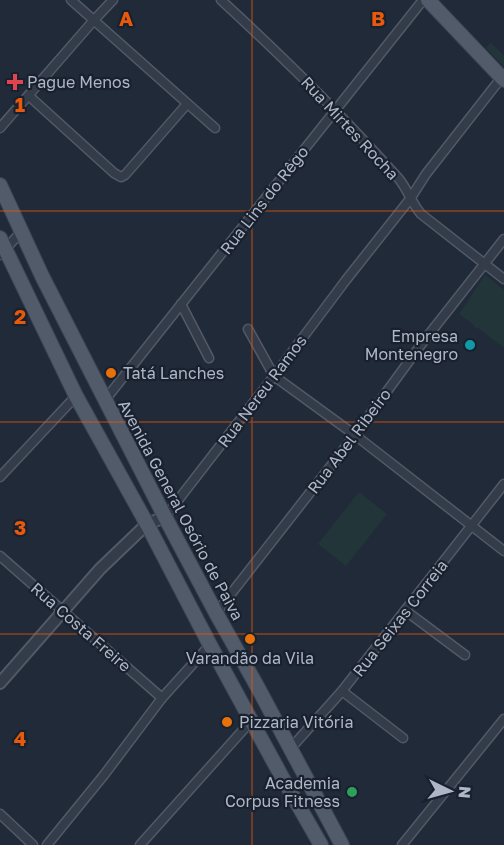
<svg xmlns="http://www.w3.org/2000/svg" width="504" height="845" font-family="'Golos Text',sans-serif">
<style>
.green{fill:#22363a}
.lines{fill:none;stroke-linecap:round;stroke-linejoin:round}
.minor-casing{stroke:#525967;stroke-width:11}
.tertiary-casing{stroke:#525967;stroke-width:14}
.primary-casing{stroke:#3d4553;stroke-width:16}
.minor{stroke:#343c4a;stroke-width:8}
.tertiary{stroke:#343c4a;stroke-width:10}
.primary{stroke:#525b6a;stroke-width:14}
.grid{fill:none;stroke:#e8590c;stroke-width:1.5;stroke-opacity:0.55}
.health-dot{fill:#e0444e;stroke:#19212e;stroke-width:2}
.culture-dot{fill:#0f9aa8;stroke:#19212e;stroke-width:2}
.food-dot{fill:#e8710a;stroke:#19212e;stroke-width:2}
.leisure-dot{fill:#2e9e5b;stroke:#19212e;stroke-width:2}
.labels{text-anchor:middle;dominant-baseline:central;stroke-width:4.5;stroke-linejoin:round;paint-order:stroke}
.poi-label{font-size:16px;fill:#afb6c6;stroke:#19212e;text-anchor:start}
.street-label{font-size:16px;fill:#afb6c6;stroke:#19212e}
.grid-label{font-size:20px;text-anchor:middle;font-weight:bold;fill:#e8590c;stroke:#19212e;stroke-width:4.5;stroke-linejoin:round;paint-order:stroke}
</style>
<rect width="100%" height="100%" fill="#202a39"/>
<g class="green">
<polygon points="491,43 504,56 504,67 486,48"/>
<polygon points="485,275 504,290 504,348 478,328 474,327 474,325 459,314"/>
<polygon points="359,492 387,514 346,566 318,544"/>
</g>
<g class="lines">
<g class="minor-casing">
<g id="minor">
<polyline points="71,0 215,128"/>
<path d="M221,0C283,57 343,116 399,179C408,190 412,204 421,214L504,279"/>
<polyline points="29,96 114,173 121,177 125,175 187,104"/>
<polyline points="0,128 94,20 113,0"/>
<polyline points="0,255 21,232"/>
<polyline points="181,304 209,358"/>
<polyline points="248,329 274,376 355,435 504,551"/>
<polyline points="105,400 423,0"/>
<polyline points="0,477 76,396"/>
<polyline points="165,517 274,376 346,280 410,199 426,174 502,77"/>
<polyline points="0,556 162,698"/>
<polyline points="406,611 465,655"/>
<polyline points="216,613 355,435 423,342 504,239"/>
<polyline points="342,691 403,738"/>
<polyline points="291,748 342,691 504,484"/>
<polyline points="0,814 33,845"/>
<polyline points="47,845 104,775 162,698 210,645"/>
<polyline points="140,845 252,720"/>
<polyline points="402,845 504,719"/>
</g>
</g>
<g class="tertiary-casing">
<polyline id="tertiary" points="0,683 100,569 147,524 165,517"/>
</g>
<g class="primary-casing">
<g id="primary">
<polyline points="428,0 504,80"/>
<polyline points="0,185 42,276 165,517 216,613 257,686 342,845"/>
<polyline points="0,238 76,396 147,524 210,645 282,777 321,845"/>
</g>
</g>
<use href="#minor" class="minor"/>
<use href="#tertiary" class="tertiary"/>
<use href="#primary" class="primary"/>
</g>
<path class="grid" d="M252,0V845M0,211H504M0,422H504M0,634H504"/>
<path class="health-dot" d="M12 73h6v6h6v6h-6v6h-6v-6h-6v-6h6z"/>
<circle class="culture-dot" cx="470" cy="345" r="6"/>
<g class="food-dot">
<circle cx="111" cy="373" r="6"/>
<circle cx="250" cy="639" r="6"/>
<circle cx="227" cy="722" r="6"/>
</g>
<circle class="leisure-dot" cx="352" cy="792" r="6"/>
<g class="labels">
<g class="poi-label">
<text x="27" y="82">Pague Menos</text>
<text x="458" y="336" text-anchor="end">Empresa<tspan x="458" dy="18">Montenegro</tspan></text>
<text x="123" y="373">Tatá Lanches</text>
<text x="250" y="658" text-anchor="middle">Varandão da Vila</text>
<text x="239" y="722">Pizzaria Vitória</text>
<text x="340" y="783" text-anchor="end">Academia<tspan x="340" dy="18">Corpus Fitness</tspan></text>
</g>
<g class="street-label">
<text transform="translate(350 128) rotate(47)">Rua Mirtes Rocha</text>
<text transform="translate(264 200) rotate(-52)">Rua Lins do Rêgo</text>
<text transform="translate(262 391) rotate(-53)">Rua Nereu Ramos</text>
<text transform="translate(349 441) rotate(-53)">Rua Abel Ribeiro</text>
<text transform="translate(181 510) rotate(62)">Avenida General Osório de Paiva</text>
<text transform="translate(400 618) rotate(-52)">Rua Seixas Correia</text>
<text transform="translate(81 627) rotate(41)">Rua Costa Freire</text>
</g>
</g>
<g class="grid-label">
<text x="126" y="26">A</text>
<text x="378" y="26">B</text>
<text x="20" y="112">1</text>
<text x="20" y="324">2</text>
<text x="20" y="535">3</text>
<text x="20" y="746">4</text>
</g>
<g transform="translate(450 791) rotate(95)" stroke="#19212e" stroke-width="4.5" paint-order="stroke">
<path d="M0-4.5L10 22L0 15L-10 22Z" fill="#afb6c6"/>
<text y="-9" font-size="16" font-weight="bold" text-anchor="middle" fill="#afb6c6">N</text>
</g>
</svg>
